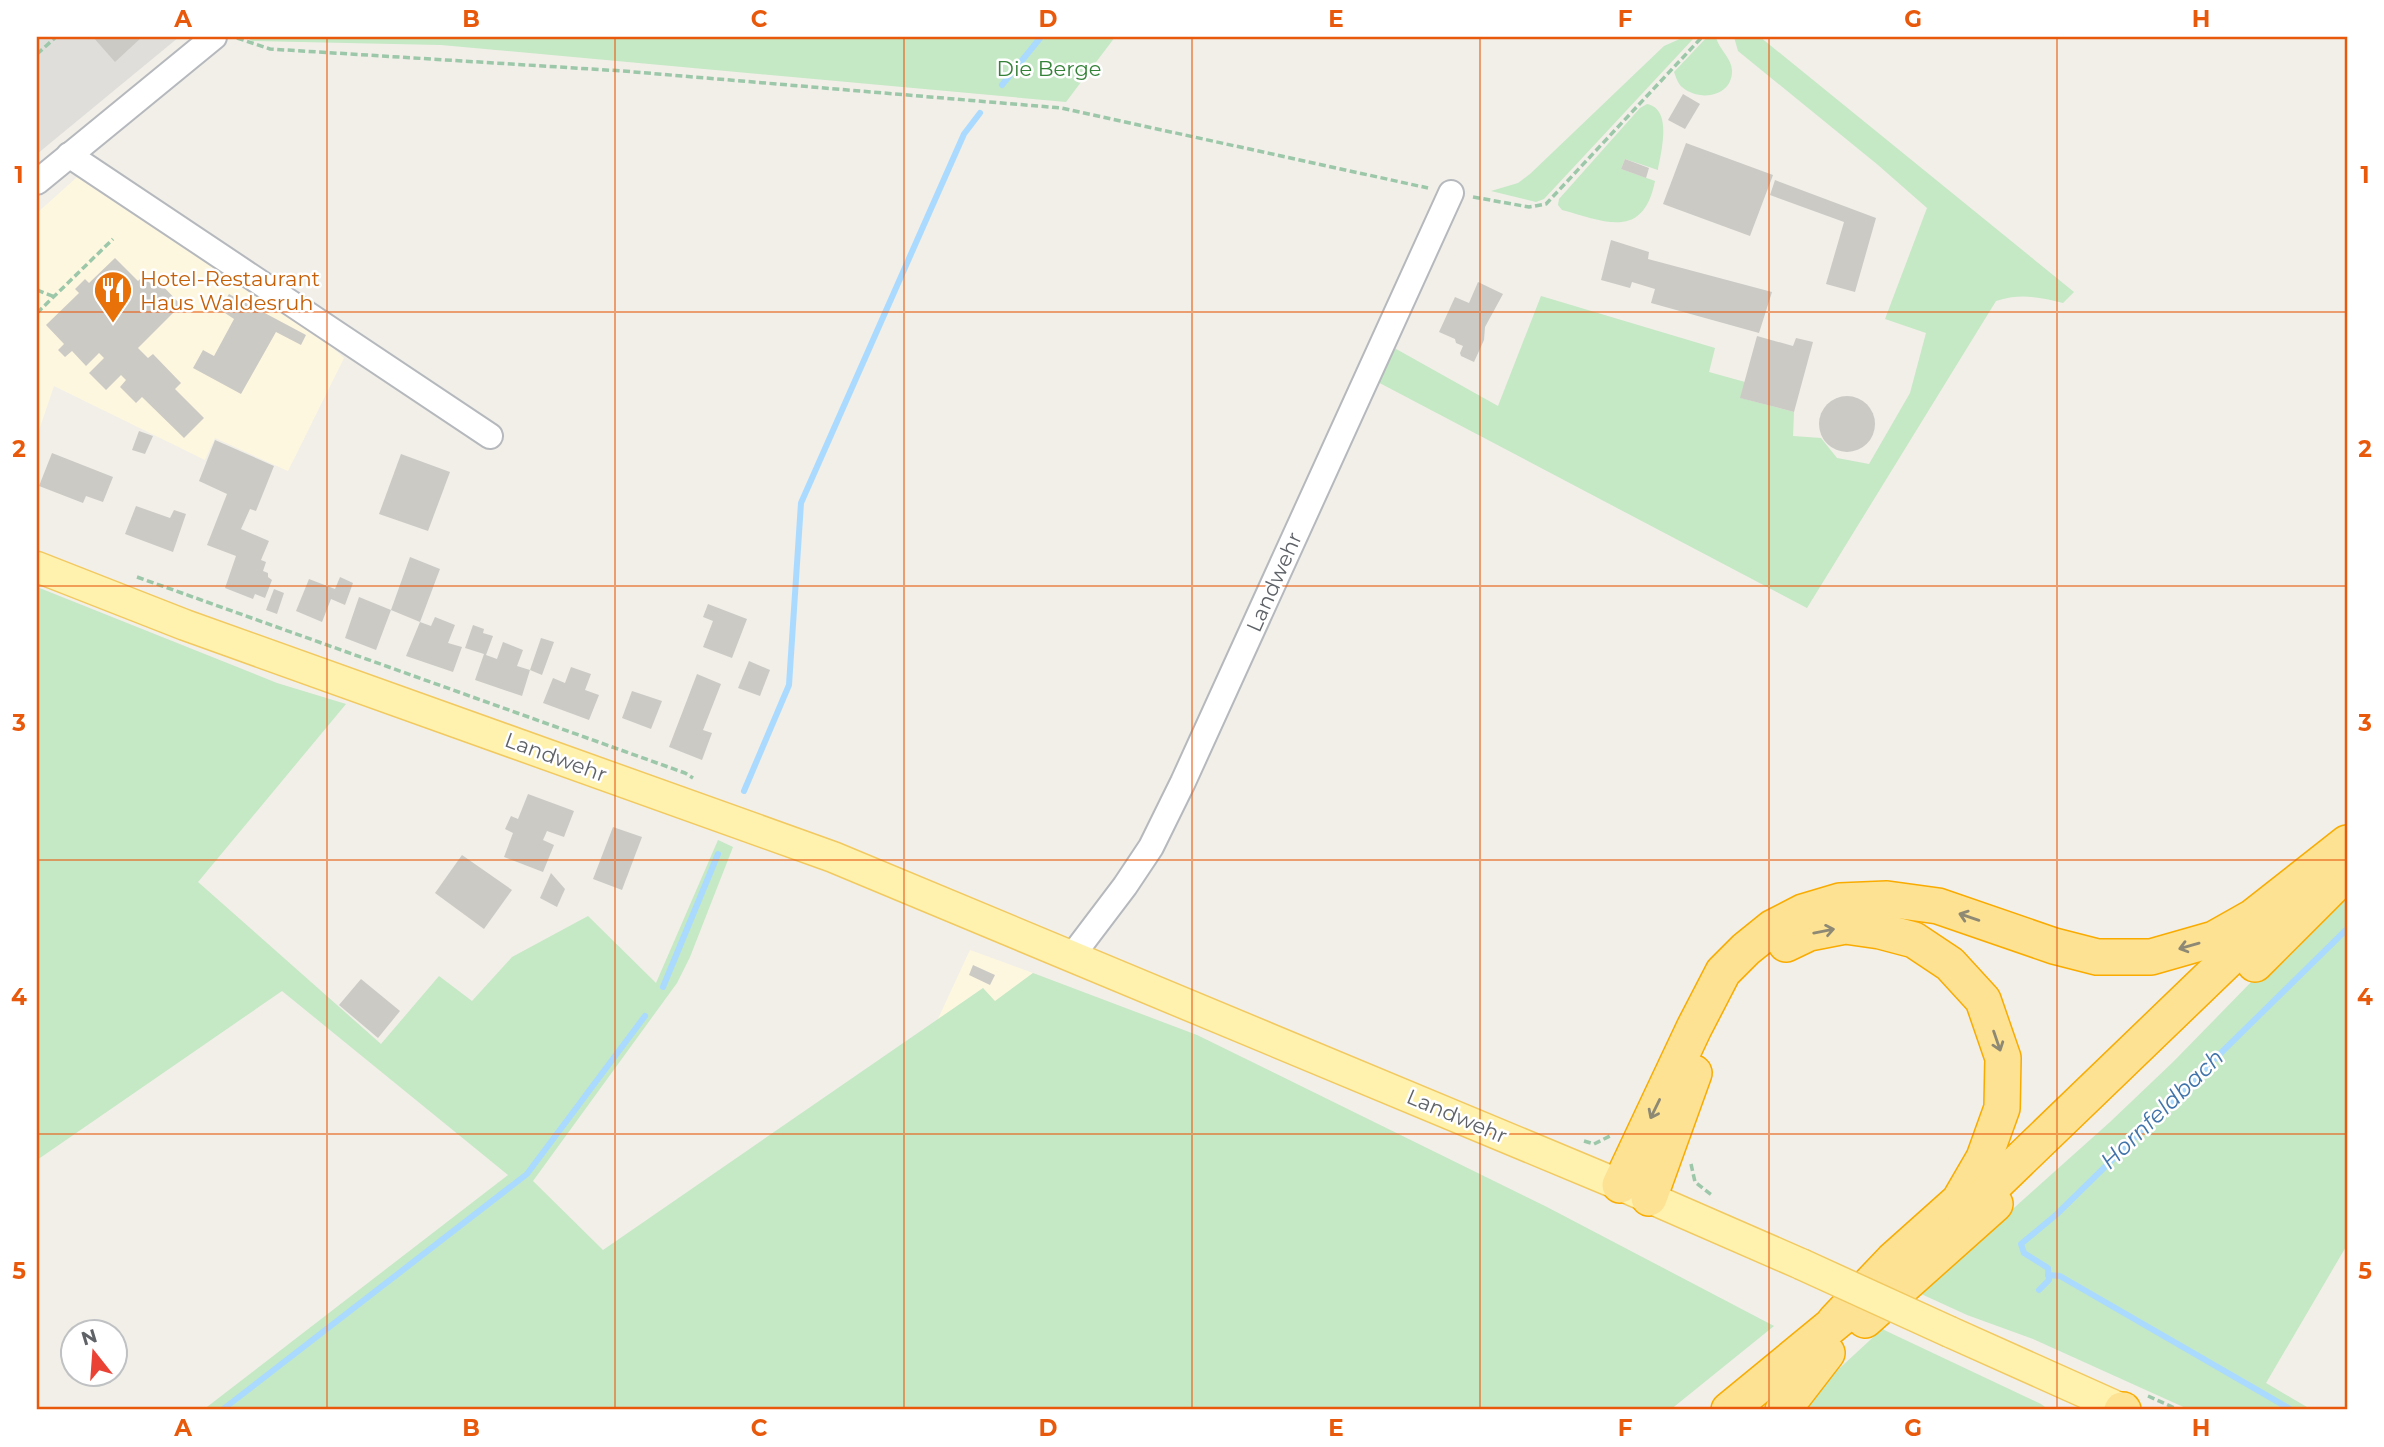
<svg xmlns="http://www.w3.org/2000/svg" width="2384" height="1447" font-family="Montserrat,sans-serif">
<style>
.commercial{fill:#fef7e0}
.industrial{fill:#e0deda}
.green{fill:#c5e8c5}
.lines{fill:none;stroke-linecap:round;stroke-linejoin:round}
.stream{stroke:#aadaff;stroke-width:6}
.building{fill:#cccac5}
.minor-casing{stroke:#b5b8bc;stroke-width:28}
.major-casing{stroke:#f2c960;stroke-width:33}
.highway-casing{stroke:#f9ab00;stroke-width:38}
.path{stroke:#9cc7a9;stroke-width:3.5;stroke-dasharray:7 3.5;stroke-linecap:butt}
.minor{stroke:#fff;stroke-width:24}
.major{stroke:#fff2af;stroke-width:30}
.highway{stroke:#fde293;stroke-width:35}
.major-bridge-casing{stroke:#f2c960;stroke-width:33;stroke-linecap:butt}
.major-bridge{stroke:#fff2af;stroke-width:30}
.oneway{stroke:#8e8975}
.grid{fill:none;stroke:#e8590c;stroke-width:2;stroke-opacity:0.55}
.labels{text-anchor:middle;dominant-baseline:central;stroke-width:5;stroke-linejoin:round;paint-order:stroke}
.park-label{font-size:21px;fill:#348238;stroke:#fff}
.food-label{font-size:21px;fill:#c56008;stroke:#fff;text-anchor:start}
.street-label{font-size:21px;fill:#5f6368;stroke:#fff}
.water-label{font-size:23px;font-style:italic;fill:#4174aa;stroke:#fff}
.neatline{fill:none;stroke:#e8590c;stroke-width:2.5}
.grid-label{font-size:23px;text-anchor:middle;font-weight:bold;fill:#e8590c}
</style>
<rect width="100%" height="100%" fill="#f1efe8"/>
<g class="commercial">
<polygon points="85,170 309,327 344,358 288,471 215,438 205,460 54,386 37,436 37,213"/>
<polygon points="970,950 1033,973 995,1002 983,988 937,1021"/>
</g>
<polygon class="industrial" points="37,37 179,37 37,154"/>
<g class="green">
<polygon points="246,37 1115,37 1066,102 441,45 252,41"/>
<path d="M1707,37H1716C1719,50 1732,58 1732,71C1732,97 1699,102 1682,87C1678,84 1676,77 1674,72Z"/>
<path d="M1734,37H1760L2074,292L2063,303C2039,297 2020,293 1996,301L1807,608L1372,379L1389,345L1498,406L1541,296L1715,348L1709,372L1745,382L1741,398L1794,412L1793,436L1821,438L1837,458L1869,464L1910,393L1926,333L1885,319L1927,208L1878,165L1738,51Z"/>
<polygon points="1682,38 1693,39 1544,199 1536,202 1491,191 1518,183 1530,174 1664,46"/>
<path d="M1647,104C1673,109 1661,153 1658,170L1625,159L1621,169L1655,181C1643,240 1606,222 1562,210L1558,205L1559,199L1640,108Z"/>
<polygon points="37,587 277,683 346,704 198,882 381,1044 439,976 472,1001 512,957 588,916 656,983 718,840 733,847 690,957 677,983 533,1181 603,1250 983,988 995,1001 1033,973 1197,1035 1545,1206 1774,1326 1670,1410 203,1410 508,1175 282,991 37,1160"/>
<polygon points="2347,884 2347,1245 2266,1383 2312,1410 2190,1410 2033,1339 1967,1315 1919,1293 2110,1122 2173,1062"/>
<polygon points="1882,1329 2041,1404 2049,1410 1800,1410 1829,1378"/>
</g>
<g class="lines">
<g class="stream">
<polyline points="1002,85 1041,37"/>
<polyline points="744,791 789,685 801,503 964,134 980,113"/>
<polyline points="663,987 718,854"/>
<polyline points="2048,1275 2060,1276 2292,1410"/>
<polyline points="2039,1290 2049,1280 2048,1268 2024,1253 2021,1244 2057,1214 2347,929"/>
<polyline points="222,1410 527,1174 645,1016"/>
</g>
</g>
<g class="building">
<polygon points="93,37 142,37 115,62"/>
<polygon points="1683,94 1700,104 1685,129 1668,120"/>
<polygon points="1686,143 1773,175 1750,236 1663,204"/>
<polygon points="1625,159 1649,168 1646,178 1621,169"/>
<polygon points="1775,180 1876,218 1855,292 1826,284 1844,222 1770,195"/>
<polygon points="1611,240 1649,252 1648,259 1772,292 1759,333 1651,303 1655,289 1632,282 1630,288 1601,280"/>
<polygon points="115,258 138,281 143,276 153,286 158,281 181,305 138,348 148,358 153,354 181,383 175,389 204,418 184,438 142,397 136,403 120,387 126,380 121,375 106,390 89,373 104,358 99,353 86,366 72,351 65,357 58,350 64,344 46,325 79,293 75,289 85,279 89,283"/>
<polygon points="1478,282 1503,294 1485,327 1484,340 1474,362 1461,356 1460,353 1463,346 1456,343 1455,339 1439,332 1455,297 1469,303"/>
<polygon points="229,294 306,335 301,345 276,332 241,394 193,368 203,350 214,356 234,319 219,309"/>
<polygon points="1757,336 1793,346 1796,338 1813,342 1794,412 1740,398"/>
<circle cx="1847" cy="424" r="28"/>
<polygon points="139,431 153,436 145,454 132,450"/>
<polygon points="215,440 274,466 256,511 250,509 241,529 269,541 261,560 266,562 263,571 268,573 268,577 272,580 265,598 255,594 253,599 225,588 236,556 207,545 227,494 199,481"/>
<polygon points="52,453 113,477 103,502 86,496 83,503 39,486"/>
<polygon points="401,454 450,472 428,531 379,514"/>
<polygon points="136,506 170,518 174,510 186,514 173,552 125,534"/>
<polygon points="410,557 440,569 420,622 391,610 376,650 345,638 359,597 391,610"/>
<polygon points="340,577 353,583 345,605 331,599 322,622 296,611 309,579 335,589"/>
<polygon points="274,589 284,593 277,614 266,610"/>
<polygon points="708,604 747,619 732,658 703,647 713,621 703,617"/>
<polygon points="435,617 455,625 448,643 462,647 453,672 406,656 420,622 431,626"/>
<polygon points="473,625 484,629 483,633 493,636 486,655 497,659 503,642 523,650 517,666 530,670 541,638 554,642 542,675 530,670 522,696 475,680 484,654 465,648"/>
<polygon points="749,661 770,670 760,696 738,688"/>
<polygon points="571,667 591,674 585,690 599,695 589,720 543,703 553,678 565,683"/>
<polygon points="697,674 721,684 703,730 712,733 702,760 669,747"/>
<polygon points="632,691 662,701 651,729 622,718"/>
<polygon points="528,794 574,811 564,837 547,831 543,840 554,845 543,872 504,857 513,833 505,829 511,816 518,819"/>
<polygon points="613,827 642,837 622,890 593,879"/>
<polygon points="462,855 512,890 484,929 435,893"/>
<polygon points="551,873 565,889 557,907 540,898"/>
<polygon points="973,965 995,975 990,985 969,975"/>
<polygon points="361,979 400,1011 378,1038 339,1005"/>
</g>
<g class="lines">
<g class="minor-casing">
<g id="minor">
<polyline points="69,155 490,436"/>
<polyline points="37,182 214,37"/>
<polyline points="1072,956 1125,886 1151,847 1183,782 1451,193"/>
</g>
</g>
<g class="major-casing">
<g id="major">
<polyline points="37,567 185,625 833,857 1620,1185 1801,1264"/>
<polyline points="1950,1332 2124,1410"/>
</g>
</g>
<g class="highway-casing">
<g id="highway">
<polyline points="1786,944 1809,933 1845,926 1880,931 1914,940 1950,964 1983,1000 2003,1058 2002,1108 1984,1158 1959,1201 1893,1260 1835,1321"/>
<polyline points="2255,964 2347,872"/>
<polyline points="1620,1185 1694,1028 1723,972 1746,949 1772,928 1803,912 1840,901 1887,899 1938,906 2054,946 2097,957 2151,957 2214,939 2253,917 2347,843"/>
<polyline points="1649,1198 1694,1073"/>
<polyline points="1965,1213 2265,924"/>
<polyline points="1865,1320 1995,1204"/>
<polyline points="1729,1410 1853,1308"/>
<polyline points="1783,1410 1827,1353"/>
<polyline points="2122,1410 2123,1410"/>
</g>
</g>
<g class="path">
<polyline points="237,38 270,49 623,71 1061,108 1428,188"/>
<polyline points="37,54 56,37"/>
<polyline points="1473,197 1529,207 1546,204 1702,37"/>
<polyline points="37,290 55,297"/>
<polyline points="37,313 113,239"/>
<polyline points="137,577 685,773 693,778"/>
<polyline points="1584,1141 1594,1144 1612,1135"/>
<polyline points="1691,1164 1695,1182 1713,1196"/>
<polyline points="2148,1396 2179,1410"/>
</g>
<use href="#minor" class="minor"/>
<use href="#major" class="major"/>
<use href="#highway" class="highway"/>
<g class="major-bridge-casing">
<polyline id="major-bridge" points="1801,1264 1950,1332"/>
</g>
<use href="#major-bridge" class="major-bridge"/>
</g>
<defs><path id="oneway-shaft" d="M-6 0H5M1.5-3L5.5 0L1.5 3" fill="none" stroke-width="1.6" stroke-linecap="round" stroke-linejoin="round" transform="scale(1.75)"/></defs>
<g class="oneway">
<use href="#oneway-shaft" transform="translate(1969 917) rotate(-161)"/>
<use href="#oneway-shaft" transform="translate(1824 931) rotate(-11)"/>
<use href="#oneway-shaft" transform="translate(2189 946) rotate(164)"/>
<use href="#oneway-shaft" transform="translate(1997 1041) rotate(71)"/>
<use href="#oneway-shaft" transform="translate(1655 1109) rotate(116)"/>
</g>
<path class="grid" d="M327,37V1410M615,37V1410M904,37V1410M1192,37V1410M1480,37V1410M1769,37V1410M2057,37V1410M37,312H2347M37,586H2347M37,860H2347M37,1134H2347"/>
<defs>
<g id="restaurant-pin" transform="scale(2.0125)"><path d="M0 17L-7.5 6A9.5 9.5 0 1 1 7.5 6Z" fill="#e8710a" stroke="#fff"/><path d="M-5-6h1v4h1v-4h1v4h1v-4h1v5L-1.5 .5V6h-2V.5L-5-1ZM5-6V6H3V1.5H1.5Q1.5-4 5-6Z" fill="#fff"/></g>
</defs>
<g fill-rule="evenodd">
<use href="#restaurant-pin" x="113" y="290"/>
</g>
<g class="labels">
<g class="park-label">
<text x="1049" y="68">Die Berge</text>
</g>
<g class="food-label">
<text x="140" y="278">Hotel-Restaurant<tspan x="140" dy="24">Haus Waldesruh</tspan></text>
</g>
<g class="street-label">
<text transform="translate(1274 582) rotate(-66)">Landwehr</text>
<text transform="translate(556 757) rotate(20)">Landwehr</text>
<text transform="translate(1457 1116) rotate(23)">Landwehr</text>
</g>
<g class="water-label">
<text transform="translate(2162 1109) rotate(-44)">Hornfeldbach</text>
</g>
</g>
<rect width="2384" height="1447" fill="none" stroke="#ffffff" stroke-width="77"/>
<g transform="translate(94 1353) rotate(343)"><circle r="33" fill="#ffffff" stroke="#bfc1c3" stroke-width="2"/>
<path d="M0-5L12 26L0 18L-12 26Z" fill="#ea4335"/>
<text y="-10" font-size="19" font-weight="bold" text-anchor="middle" fill="#5f6368">N</text>
</g>
<rect x="38" y="38" width="2308" height="1370" class="neatline"/>
<g class="grid-label">
<text x="183" y="27">A</text>
<text x="471" y="27">B</text>
<text x="759" y="27">C</text>
<text x="1048" y="27">D</text>
<text x="1336" y="27">E</text>
<text x="1625" y="27">F</text>
<text x="1913" y="27">G</text>
<text x="2201" y="27">H</text>
<text x="19" y="183">1</text>
<text x="2365" y="183">1</text>
<text x="19" y="457">2</text>
<text x="2365" y="457">2</text>
<text x="19" y="731">3</text>
<text x="2365" y="731">3</text>
<text x="19" y="1005">4</text>
<text x="2365" y="1005">4</text>
<text x="19" y="1279">5</text>
<text x="2365" y="1279">5</text>
<text x="183" y="1436">A</text>
<text x="471" y="1436">B</text>
<text x="759" y="1436">C</text>
<text x="1048" y="1436">D</text>
<text x="1336" y="1436">E</text>
<text x="1625" y="1436">F</text>
<text x="1913" y="1436">G</text>
<text x="2201" y="1436">H</text>
</g>
</svg>
